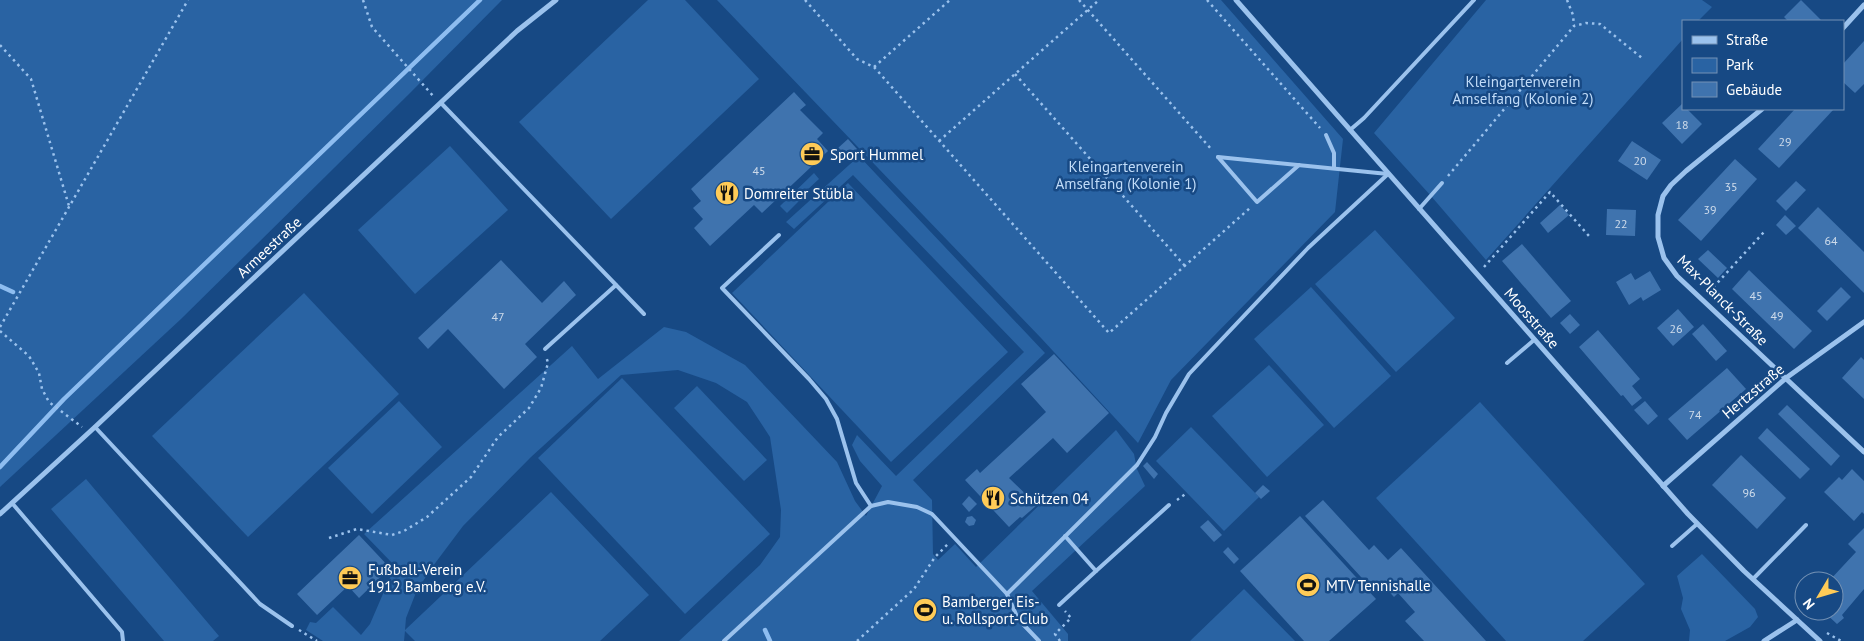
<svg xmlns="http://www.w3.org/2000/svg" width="1864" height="641" font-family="'PT Sans',sans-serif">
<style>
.green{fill:#2963a3}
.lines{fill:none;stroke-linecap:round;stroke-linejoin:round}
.stream{stroke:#8ebdf0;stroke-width:4.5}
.building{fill:#3f73ae}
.path{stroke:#9bc2ed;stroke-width:2.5;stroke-dasharray:2.5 4;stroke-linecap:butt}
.lane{stroke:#9bc2ed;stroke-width:4}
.street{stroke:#9bc2ed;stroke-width:5}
.labels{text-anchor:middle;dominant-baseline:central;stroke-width:5;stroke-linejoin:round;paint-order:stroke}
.number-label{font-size:12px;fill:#cfdceb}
.park-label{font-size:15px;fill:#c1dcf9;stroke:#174984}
.poi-label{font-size:15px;fill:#fff;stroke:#174984;text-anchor:start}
.street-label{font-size:15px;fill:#fff;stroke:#174984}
</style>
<rect width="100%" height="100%" fill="#174984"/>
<g class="green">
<polygon points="0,0 502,0 410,93 181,319 0,487"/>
<polygon points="648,0 685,0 759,79 611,219 519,122"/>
<polygon points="717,0 1221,0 1343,139 1335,212 1171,380 1138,443 1041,338"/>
<polygon points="1486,0 1702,0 1712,7 1698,21 1683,21 1683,39 1486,260 1431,196 1374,133"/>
<polygon points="450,146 508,210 415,294 358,230"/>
<polygon points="859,156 1045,353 913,480 932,500 933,554 938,560 955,544 976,567 1116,430 1134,454 1137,469 1145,486 1032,591 1068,634 1068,641 679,641 760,565 780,537 781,510 770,437 747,402 716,383 678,370 621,375 531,457 463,526 436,562 417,590 406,618 405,630 551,492 649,595 600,641 415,641 405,631 404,641 323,641 306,630 310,622 316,623 333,607 361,635 370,624 395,566 364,534 572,346 598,379 664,327 686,332 745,365 837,462 855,501 866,516 882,486 860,461 852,445 857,435 896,476 1024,352 853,175 794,229 786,222"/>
<polygon points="814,173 819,179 806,191 807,193 787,213 780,206"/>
<polygon points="848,183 1008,352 891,462 732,293"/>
<polygon points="1375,230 1455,318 1396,372 1315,284"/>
<polygon points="1311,287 1391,376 1334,428 1254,339"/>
<polygon points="304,293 399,394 248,537 152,436"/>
<polygon points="1269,365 1324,425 1267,477 1212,416"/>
<polygon points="622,378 770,534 685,614 538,458"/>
<polygon points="697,386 767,460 744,481 674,408"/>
<polygon points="399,401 442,447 372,514 328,468"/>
<polygon points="1480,402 1645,584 1583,641 1506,641 1376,498"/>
<polygon points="1191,427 1259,497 1224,531 1156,461"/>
<polygon points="86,479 219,636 213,641 164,641 51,509"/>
<polygon points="1702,554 1755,609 1758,617 1750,627 1725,641 1689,641 1690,630 1681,609 1683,598 1677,576"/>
<polygon points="1244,589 1295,641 1190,641"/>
</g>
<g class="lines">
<g class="stream">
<polyline points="0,286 13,292"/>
<polyline points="0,467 64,399 480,0"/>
<polyline points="765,630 770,641"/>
</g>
</g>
<g class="building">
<polygon points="1801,0 1821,20 1820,21 1788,21 1784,17"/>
<polygon points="1864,41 1864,84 1855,93 1843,82 1843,64"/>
<polygon points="794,92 806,105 800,110 823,133 817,139 828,151 762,213 754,205 710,246 694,228 703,219 693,208 701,201 691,189"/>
<polygon points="1683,103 1683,109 1687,109 1702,124 1682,144 1662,123"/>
<polygon points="1795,109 1834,109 1779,168 1758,149"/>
<polygon points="848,139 857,149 847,159 838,148"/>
<polygon points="1632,141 1661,160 1647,180 1618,161"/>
<polygon points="1735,159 1757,179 1701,241 1678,220"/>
<polygon points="1796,181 1806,190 1786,211 1776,201"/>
<polygon points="1560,205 1569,215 1548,233 1540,223"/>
<polygon points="1818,207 1864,252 1864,293 1798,228"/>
<polygon points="1607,209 1636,210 1635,236 1606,235"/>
<polygon points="1785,215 1796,226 1786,235 1776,225"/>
<polygon points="1522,244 1571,301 1551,318 1502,261"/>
<polygon points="1708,250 1727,268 1718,278 1698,259"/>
<polygon points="501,260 542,303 564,281 576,295 525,344 537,357 504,389 448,329 428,349 418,338"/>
<polygon points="1749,270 1812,331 1794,349 1732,289"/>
<polygon points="1650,271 1661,290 1643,301 1641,297 1629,305 1616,282 1631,273 1635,280"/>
<polygon points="1841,287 1851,297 1827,321 1817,311"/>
<polygon points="1678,309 1694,327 1673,346 1657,328"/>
<polygon points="1570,314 1580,325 1570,334 1560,323"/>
<polygon points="1703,324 1727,351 1716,361 1692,334"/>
<polygon points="1598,330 1640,379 1632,386 1642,398 1632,406 1623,395 1621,396 1579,347"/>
<polygon points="1054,354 1109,413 1067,453 1053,438 1009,478 1037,505 1022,518 1020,517 1009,527 965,480 977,469 980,473 1046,412 1021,384"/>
<polygon points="1861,357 1864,360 1864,399 1842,378"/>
<polygon points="1727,368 1746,389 1687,440 1668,419"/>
<polygon points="1645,401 1658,416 1648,425 1634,410"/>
<polygon points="1787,405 1840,456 1831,466 1778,414"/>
<polygon points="1767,428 1810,469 1800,479 1758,438"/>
<polygon points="1741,455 1786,498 1757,529 1712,485"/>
<polygon points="1147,462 1158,474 1154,479 1143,466"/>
<polygon points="1852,469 1864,481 1864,514 1862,512 1854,521 1824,492 1839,477 1842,480"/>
<polygon points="1263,485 1270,491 1261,499 1255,493"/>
<polygon points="969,496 977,504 969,512 962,504"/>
<polygon points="1323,500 1369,550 1374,545 1388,560 1401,548 1486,641 1424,641 1405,621 1415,612 1398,593 1394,597 1380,582 1372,589 1305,516"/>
<polygon points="972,516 976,520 974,525 969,526 965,522 967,517"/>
<polygon points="1300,516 1376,599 1329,641 1304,641 1240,571"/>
<polygon points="1208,520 1222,535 1214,542 1200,527"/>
<polygon points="1864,528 1864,589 1842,615 1844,618 1837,624 1823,611 1834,611 1834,581 1829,581 1856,552 1848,544"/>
<polygon points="359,535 390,568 359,598 348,586 317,615 297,594"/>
<polygon points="1228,547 1239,559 1234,564 1223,552"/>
</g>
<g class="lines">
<g class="path">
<polyline points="363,0 372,27 434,97"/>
<polyline points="805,0 857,59 874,67 1109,333 1250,208"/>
<polyline points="1079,0 1212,150"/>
<polyline points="1207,0 1320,128"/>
<polyline points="1567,0 1573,15 1574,26 1586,23 1600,24 1642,58"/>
<polyline points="0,45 31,79 69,206"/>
<polyline points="874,67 950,0"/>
<polyline points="1015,74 1185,266"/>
<polyline points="939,141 1099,0"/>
<polyline points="1448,176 1574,26"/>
<polyline points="1484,267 1550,192 1589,236"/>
<polyline points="1709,292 1764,232"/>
<polyline points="0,327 188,0"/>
<polyline points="0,331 29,356 39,373 42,389 49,402 82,427"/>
<polyline points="1177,500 1187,493"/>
<polyline points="329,538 357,529 392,535 404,531 427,517 471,477 498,437 529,408 541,388 548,363 546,356"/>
<polyline points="299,630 317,641"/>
<polyline points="1827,633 1841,641"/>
<polyline points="857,641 914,589 935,557 948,544"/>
<polyline points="1060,641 1055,634 1071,618 1065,611"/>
</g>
<g class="lane">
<polyline points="441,103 644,314"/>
<polyline points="1350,130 1364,118 1474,0"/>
<polyline points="1326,135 1334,153 1334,168"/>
<polyline points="1218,157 1388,174"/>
<polyline points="1218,157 1257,202 1299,165"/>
<polyline points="1419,209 1442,183"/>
<polyline points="779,235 722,288 809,379 826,399 837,419 856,483 871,506"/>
<polyline points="545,349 616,285"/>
<polyline points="1507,363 1534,340"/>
<polyline points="95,427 260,604 292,626"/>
<polyline points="12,503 122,632 123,641"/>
<polyline points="1672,546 1697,524"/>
<polyline points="1096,571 1169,505"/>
<polyline points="1753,579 1806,525"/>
<polyline points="1007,594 1137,465 1155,437 1166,413 1189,374 1308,248 1388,174"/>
<polyline points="1059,605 1096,571 1065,536"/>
<polyline points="724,641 871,506 888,502 917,507 932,514 1007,594 1018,619 1039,641"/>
</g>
<g class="street">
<polyline points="1236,0 1688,514 1744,571 1820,641"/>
<polyline points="1843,28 1864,5"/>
<polyline points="1762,109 1686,171 1671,185 1663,196 1658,215 1658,237 1664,258 1677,276 1864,452"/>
<polyline points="1663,486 1786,378 1864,322"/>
<polyline points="0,514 95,427 517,31 556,0"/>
<polyline points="1764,641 1797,620"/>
</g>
</g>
<defs>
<g id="office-disc" transform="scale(1.25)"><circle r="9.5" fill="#ffcb57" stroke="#174984"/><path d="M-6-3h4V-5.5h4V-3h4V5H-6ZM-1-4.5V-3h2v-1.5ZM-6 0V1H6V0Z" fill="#111"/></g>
<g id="restaurant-disc" transform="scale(1.25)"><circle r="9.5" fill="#ffcb57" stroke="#174984"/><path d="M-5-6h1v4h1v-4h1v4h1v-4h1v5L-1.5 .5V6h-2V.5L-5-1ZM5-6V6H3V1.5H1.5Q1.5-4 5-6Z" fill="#111"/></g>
<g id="stadium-disc" transform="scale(1.25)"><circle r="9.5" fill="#ffcb57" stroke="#174984"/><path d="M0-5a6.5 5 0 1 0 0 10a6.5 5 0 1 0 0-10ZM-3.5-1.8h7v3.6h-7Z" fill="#111"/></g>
</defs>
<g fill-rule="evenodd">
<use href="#office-disc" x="812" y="154"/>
<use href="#restaurant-disc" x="727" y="193"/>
<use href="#restaurant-disc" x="993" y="498"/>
<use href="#office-disc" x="350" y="578"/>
<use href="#stadium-disc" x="1308" y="585"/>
<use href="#stadium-disc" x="925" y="610"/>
</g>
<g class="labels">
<g class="number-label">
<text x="1682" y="124">18</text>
<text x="1785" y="141">29</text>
<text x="1640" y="160">20</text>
<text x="759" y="170">45</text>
<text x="1731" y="186">35</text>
<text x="1710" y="209">39</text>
<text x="1621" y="223">22</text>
<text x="1831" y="240">64</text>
<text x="1756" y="295">45</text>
<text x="1777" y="315">49</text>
<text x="498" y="316">47</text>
<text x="1676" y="328">26</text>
<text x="1695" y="414">74</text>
<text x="1749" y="492">96</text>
</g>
<g class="park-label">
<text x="1523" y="81">Kleingartenverein<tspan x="1523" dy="17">Amselfang (Kolonie 2)</tspan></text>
<text x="1126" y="166">Kleingartenverein<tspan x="1126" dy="17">Amselfang (Kolonie 1)</tspan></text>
</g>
<g class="poi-label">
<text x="830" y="154">Sport Hummel</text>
<text x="744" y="193">Domreiter Stübla</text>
<text x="1010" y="498">Schützen 04</text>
<text x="368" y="569">Fußball-Verein<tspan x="368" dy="17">1912 Bamberg e.V.</tspan></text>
<text x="1326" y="585">MTV Tennishalle</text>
<text x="942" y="601">Bamberger Eis-<tspan x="942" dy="17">u. Rollsport-Club</tspan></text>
</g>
<g class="street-label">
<text transform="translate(269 247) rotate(-43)">Armeestraße</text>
<text transform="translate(1723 300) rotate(45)">Max-Planck-Straße</text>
<text transform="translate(1532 318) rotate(49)">Moosstraße</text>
<text transform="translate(1753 391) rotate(-40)">Hertzstraße</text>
</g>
</g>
<rect x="1682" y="20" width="162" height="90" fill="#174984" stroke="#7492b5"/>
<rect x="1692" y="36" width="25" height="8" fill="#9bc2ed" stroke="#7492b5"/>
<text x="1726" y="45" font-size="15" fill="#ffffff">Straße</text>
<rect x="1692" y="58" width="25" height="15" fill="#2963a3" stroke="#7492b5"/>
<text x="1726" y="70" font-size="15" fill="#ffffff">Park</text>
<rect x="1692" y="82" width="25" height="15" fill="#3f73ae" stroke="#7492b5"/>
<text x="1726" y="95" font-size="15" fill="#ffffff">Gebäude</text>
<g transform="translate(1819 596) rotate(232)"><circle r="24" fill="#174984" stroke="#7492b5"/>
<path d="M0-4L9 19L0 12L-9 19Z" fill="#ffcb57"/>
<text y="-8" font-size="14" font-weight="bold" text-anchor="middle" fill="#ffffff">N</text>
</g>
</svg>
